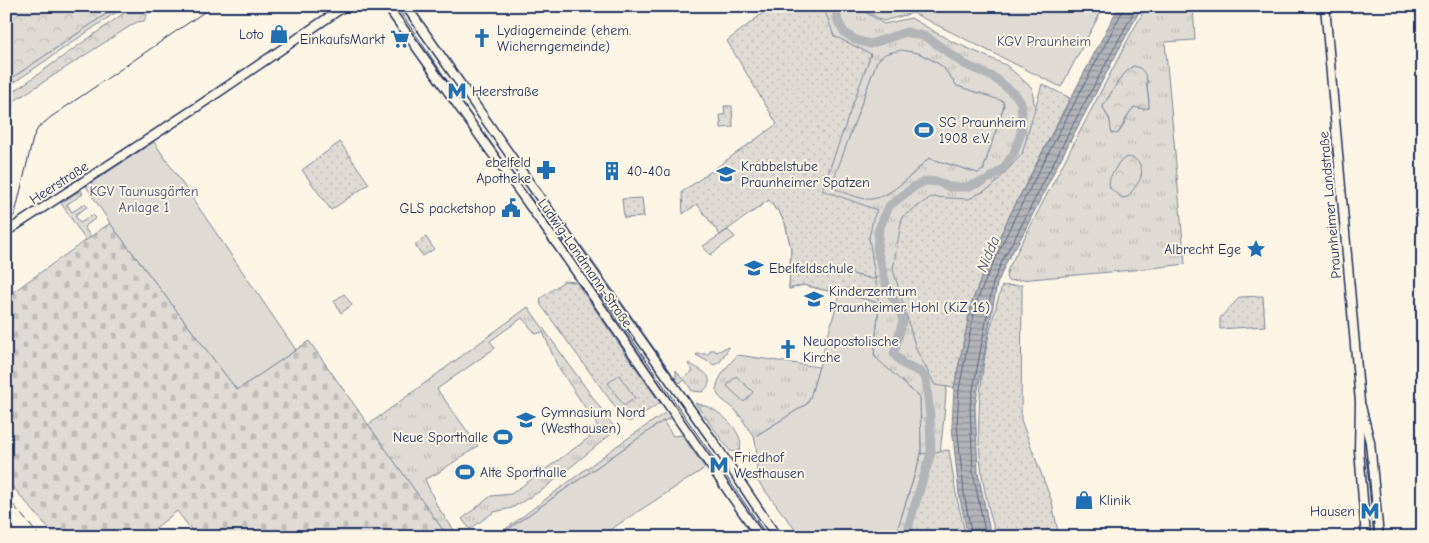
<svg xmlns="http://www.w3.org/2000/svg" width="1429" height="543" font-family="'Comic Neue',sans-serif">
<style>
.grass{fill:url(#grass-tufts);stroke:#7d8599;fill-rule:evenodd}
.forest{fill:url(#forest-crowns);stroke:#7d8599}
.cemetery{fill:url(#cemetery-stones);stroke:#7d8599}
.park{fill:url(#park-dots);stroke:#7d8599}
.garden{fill:#dfdbd4;stroke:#7d8599}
.water{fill:url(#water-rules);stroke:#767f94}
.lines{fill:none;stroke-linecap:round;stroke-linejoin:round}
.shore{stroke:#576482;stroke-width:1}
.stream{stroke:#767f94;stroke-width:1}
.river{stroke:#b2b4b8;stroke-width:9}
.secondary-casing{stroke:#1b2f5e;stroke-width:11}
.secondary{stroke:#fcf5e5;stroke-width:8}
.tram{stroke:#1b2f5e;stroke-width:1}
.rail{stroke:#1b2f5e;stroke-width:1;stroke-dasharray:8 4;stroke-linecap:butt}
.labels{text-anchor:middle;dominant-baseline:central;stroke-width:4;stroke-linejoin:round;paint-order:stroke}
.poi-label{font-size:14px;fill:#1b2f5e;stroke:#fcf5e5;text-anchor:start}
.park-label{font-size:14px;fill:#425176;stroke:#fcf5e5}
.street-label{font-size:14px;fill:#1b2f5e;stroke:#fcf5e5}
.water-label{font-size:15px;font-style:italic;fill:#485779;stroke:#fcf5e5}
</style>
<defs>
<pattern id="grass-tufts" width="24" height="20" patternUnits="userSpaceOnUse" patternTransform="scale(1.25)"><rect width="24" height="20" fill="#dfdbd4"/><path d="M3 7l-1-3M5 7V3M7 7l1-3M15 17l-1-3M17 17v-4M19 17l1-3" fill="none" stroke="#bfbcb8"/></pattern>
<pattern id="forest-crowns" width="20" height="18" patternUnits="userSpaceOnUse" patternTransform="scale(1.25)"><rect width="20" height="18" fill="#dfdbd4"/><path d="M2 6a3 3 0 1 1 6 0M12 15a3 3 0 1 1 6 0" fill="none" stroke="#bfbcb8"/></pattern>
<pattern id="cemetery-stones" width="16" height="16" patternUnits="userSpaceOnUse" patternTransform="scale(1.25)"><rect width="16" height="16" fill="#dfdbd4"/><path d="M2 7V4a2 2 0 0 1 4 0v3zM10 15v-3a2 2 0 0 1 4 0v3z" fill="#bfbcb8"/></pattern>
<pattern id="park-dots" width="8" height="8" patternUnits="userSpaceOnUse" patternTransform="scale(1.25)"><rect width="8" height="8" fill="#dfdbd4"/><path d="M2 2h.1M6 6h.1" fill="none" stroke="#bfbcb8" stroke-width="1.8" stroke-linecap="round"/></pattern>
<pattern id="water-rules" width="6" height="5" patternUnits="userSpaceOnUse" patternTransform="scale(1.25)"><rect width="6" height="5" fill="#b2b4b8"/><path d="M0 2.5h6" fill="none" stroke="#909399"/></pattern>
</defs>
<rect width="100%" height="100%" fill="#fcf5e5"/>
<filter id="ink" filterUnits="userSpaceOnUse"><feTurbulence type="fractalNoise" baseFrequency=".02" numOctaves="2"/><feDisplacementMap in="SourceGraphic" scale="10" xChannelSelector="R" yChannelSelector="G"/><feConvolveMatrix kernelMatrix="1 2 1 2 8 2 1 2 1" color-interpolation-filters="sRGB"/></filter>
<g filter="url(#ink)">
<g class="grass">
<polygon points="118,6 125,6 6,88 6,82"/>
<path d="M796,6H856L884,24L911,18L949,40L1006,65L1032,88L1037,123L950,345L944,417L936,490L895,537L921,454L920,398L874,357L879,303L803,285L789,289L791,249L785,223L778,210H776L769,200L748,215L848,53ZM918,53L934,61L943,67L957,86L1003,102L1004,105L983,170L978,173L929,158L913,174L884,196L832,187L877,61Z"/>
<path d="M1147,6H1193L1195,40L1165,42L1185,264L1144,269L1008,281L1006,277L1008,269L1132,32ZM1134,66L1148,81L1147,86L1149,102L1144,109L1135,107L1130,111L1121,130L1113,133C1110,129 1111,126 1110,121C1108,115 1104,113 1103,106C1110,96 1122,71 1134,66Z"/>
<polygon points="498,156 589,279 670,398 668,398 581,270 551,232"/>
<polygon points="81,190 83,194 67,204 72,212 85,204 87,207 75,215 80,223 93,215 96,218 84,227 91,237 96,233 86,241 61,203"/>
<polygon points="581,245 671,372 672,376 653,351 580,247"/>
<polygon points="528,307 616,430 545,488 512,508 494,512 470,529 462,519 491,496 511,494 600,430 557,365 543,332 536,334 522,318 490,341 495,348 437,389 478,446 436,474 425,479 437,506 459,537 448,537 368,425"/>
<polygon points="728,347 728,349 720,362 714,365 696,355 697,354 708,354 710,352 710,350 715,350 716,352 724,349 724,348"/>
<path d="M738,355L819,367L810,399L807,404L754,437C748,429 743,419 736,411C731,405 722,401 718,395C711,384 730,362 738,355Z"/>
<path d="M689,363C696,369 711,372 709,382C708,387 706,389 702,392L692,391L685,380L680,383L676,379V370L682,379L693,371L688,364Z"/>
<path d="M695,403C701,405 708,406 714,410C725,416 747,437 739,451L734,452L730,451Z"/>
<polygon points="665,413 669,419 663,421 497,537 495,537 618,445"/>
</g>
<g class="forest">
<polygon points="6,6 118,6 6,82"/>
<polygon points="134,6 141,6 147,15 144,21 137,22 124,30 14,101 9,124 6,125 6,97"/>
<path d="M1134,66C1146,69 1147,78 1147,88C1148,95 1149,101 1149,108L1144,109L1134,107C1126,115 1124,126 1117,134L1112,133C1110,129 1111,126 1110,121C1109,115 1104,113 1103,106C1110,96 1122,71 1134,66Z"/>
<path d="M1127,157C1133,158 1137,159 1140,165C1146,178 1134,187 1128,197L1122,198L1110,188L1109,184L1110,178L1119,162Z"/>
</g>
<polygon class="cemetery" points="110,223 237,390 309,341 448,537 197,537 177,511 144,537 56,537 6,479 6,297"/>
<g class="park">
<polygon points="772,6 826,6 825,11 834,36 871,54 822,190 877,210 873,219 869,238 879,303 803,285 789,289 791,248 785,223 778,210 776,210 769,200 720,235 697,204 683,214 682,192 777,124 727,41"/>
<polygon points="1042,84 1070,98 1010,215 985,268 972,302 954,388 935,385 916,349 893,269 902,217 931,197 969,199 992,187 1022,154"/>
<polygon points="724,106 732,106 733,127 721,128 720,115 725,115"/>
<polygon points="340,142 369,184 331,210 302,170"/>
<polygon points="642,198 644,217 624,218 622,199"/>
<polygon points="426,237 434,249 423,256 416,247 416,244"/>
<polygon points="564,281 576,282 660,403 631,421 627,421 621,415 541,305 540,299"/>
<path d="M1022,285L1021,420L1052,502L1059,537H996C990,513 983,489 981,465C974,406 984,343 1002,286Z"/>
<polygon points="344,294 352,305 341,313 334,301"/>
<polygon points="1263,296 1265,326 1220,329 1220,318 1240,297"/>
<polygon points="949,450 956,494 966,537 895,537 921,454"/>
</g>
<g class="garden">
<polygon points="857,6 1104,6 1061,87 913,13 883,21"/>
<path d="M901,50L918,53L934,61L943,67L957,86L1003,101L1004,105L983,170L978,173L929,158C914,172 888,202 865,199C854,197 842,191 831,187L877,61L885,54Z"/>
<polygon points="154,142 296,350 237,390 110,223 86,186"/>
<polygon points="728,230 735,237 710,255 703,246"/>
<path d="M840,293L879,303L874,356L920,398L921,454L895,537H801L756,479C757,465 758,451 754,437L807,404L810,398Z"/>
<polygon points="619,375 635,398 624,406 608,383"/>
<polygon points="736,376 753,392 744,402 727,386"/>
<polygon points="663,421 673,436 682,435 705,468 599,537 497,537"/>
</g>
<polygon class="water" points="1119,6 1142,6 1058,164 1022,236 1006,263 997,284 975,406 978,472 991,537 968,537 959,494 952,426 954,388 972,302 985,268 1010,215"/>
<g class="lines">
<g class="shore">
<polyline points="972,537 964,493 957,425 959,389 976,303 990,270 1015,217 1123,10 1123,6"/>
<polyline points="986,537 973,473 970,406 993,283 1002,261 1017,234 1078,115 1137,6"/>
</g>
<g class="stream">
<polyline points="849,273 872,279"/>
<polyline points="873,279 884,275"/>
</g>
<g class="river">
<polyline points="838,6 836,11 838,22 845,33 856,40 870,44 906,32 927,37 964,64 995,78 1016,95 1021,103 1022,114 1021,133 1014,153 1003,169 990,178"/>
<polyline points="909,537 909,524 931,453 930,417 926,378 920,372 903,364 894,354 897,341 903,321 899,308 887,288 877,249 879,229 889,206 915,186 926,181 938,182 949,187 967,187 984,181"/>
</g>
<g class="secondary-casing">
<g id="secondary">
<polyline points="387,6 559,247 760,537"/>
<polyline points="406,6 548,209 711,438 777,537"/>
<polyline points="1325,6 1360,402 1359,450 1366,537"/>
<polyline points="6,232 197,107 345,6"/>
<polyline points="1361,406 1370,442 1379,537"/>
</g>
</g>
<use href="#secondary" class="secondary"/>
<g class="tram">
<polyline points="396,6 490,143 591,280 768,537"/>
<polyline points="6,226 15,214 33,138 38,128 51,117 213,6"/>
<polyline points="1368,460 1375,537"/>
</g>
<polyline class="rail" points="6,496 40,537"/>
</g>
</g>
<defs>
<g id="shop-bare" transform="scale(1.5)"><path d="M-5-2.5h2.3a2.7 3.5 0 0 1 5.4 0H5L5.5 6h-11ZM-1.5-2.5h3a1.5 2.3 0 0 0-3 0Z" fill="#1f6fb2" stroke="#fcf5e5" stroke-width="2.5" paint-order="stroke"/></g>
<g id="church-bare" transform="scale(1.5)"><path d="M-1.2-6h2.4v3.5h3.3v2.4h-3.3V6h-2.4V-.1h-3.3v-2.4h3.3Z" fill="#1f6fb2" stroke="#fcf5e5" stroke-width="2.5" paint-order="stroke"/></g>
<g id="supermarket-bare" transform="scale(1.5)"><path d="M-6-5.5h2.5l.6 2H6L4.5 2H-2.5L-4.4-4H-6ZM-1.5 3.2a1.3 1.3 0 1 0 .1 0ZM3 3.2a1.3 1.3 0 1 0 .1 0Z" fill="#1f6fb2" stroke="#fcf5e5" stroke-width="2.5" paint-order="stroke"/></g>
<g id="metro-bare" transform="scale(1.5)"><path d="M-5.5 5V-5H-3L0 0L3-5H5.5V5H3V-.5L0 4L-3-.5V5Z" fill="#1f6fb2" stroke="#fcf5e5" stroke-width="2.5" paint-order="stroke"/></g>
<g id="stadium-bare" transform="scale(1.5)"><path d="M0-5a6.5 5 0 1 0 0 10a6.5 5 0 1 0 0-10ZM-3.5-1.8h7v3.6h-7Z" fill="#1f6fb2" stroke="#fcf5e5" stroke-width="2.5" paint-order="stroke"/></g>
<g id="pharmacy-bare" transform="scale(1.5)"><path d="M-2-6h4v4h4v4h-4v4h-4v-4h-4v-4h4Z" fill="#1f6fb2" stroke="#fcf5e5" stroke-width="2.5" paint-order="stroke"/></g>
<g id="building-bare" transform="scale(1.5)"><path d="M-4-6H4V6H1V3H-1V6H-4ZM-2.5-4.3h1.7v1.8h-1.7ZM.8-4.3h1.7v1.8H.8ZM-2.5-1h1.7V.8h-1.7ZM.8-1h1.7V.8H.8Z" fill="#1f6fb2" stroke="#fcf5e5" stroke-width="2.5" paint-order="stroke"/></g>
<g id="school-bare" transform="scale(1.5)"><path d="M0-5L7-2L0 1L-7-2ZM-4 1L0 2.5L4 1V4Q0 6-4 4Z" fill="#1f6fb2" stroke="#fcf5e5" stroke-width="2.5" paint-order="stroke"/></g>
<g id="civic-bare" transform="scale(1.5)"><path d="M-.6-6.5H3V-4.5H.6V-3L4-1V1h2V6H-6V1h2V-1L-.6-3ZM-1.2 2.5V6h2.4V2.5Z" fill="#1f6fb2" stroke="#fcf5e5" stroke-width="2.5" paint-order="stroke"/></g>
<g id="sight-bare" transform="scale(1.5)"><path d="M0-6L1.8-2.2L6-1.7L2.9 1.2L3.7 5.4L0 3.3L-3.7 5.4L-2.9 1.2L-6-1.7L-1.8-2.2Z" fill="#1f6fb2" stroke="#fcf5e5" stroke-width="2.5" paint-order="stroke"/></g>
</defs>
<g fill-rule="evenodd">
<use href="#shop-bare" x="279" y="34"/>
<use href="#church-bare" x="482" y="38"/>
<use href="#supermarket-bare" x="400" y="39"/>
<use href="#metro-bare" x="457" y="91"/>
<use href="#stadium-bare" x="924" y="130"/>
<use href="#pharmacy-bare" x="546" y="170"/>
<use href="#building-bare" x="612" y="171"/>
<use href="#school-bare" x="726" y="174"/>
<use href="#civic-bare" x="511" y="208"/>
<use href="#sight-bare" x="1256" y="249"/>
<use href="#school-bare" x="754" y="268"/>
<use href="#school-bare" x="814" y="299"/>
<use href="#church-bare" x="788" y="349"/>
<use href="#school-bare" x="526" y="420"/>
<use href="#stadium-bare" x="503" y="437"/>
<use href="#metro-bare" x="719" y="465"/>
<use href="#stadium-bare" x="465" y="472"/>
<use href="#shop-bare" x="1084" y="500"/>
<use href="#metro-bare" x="1370" y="511"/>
</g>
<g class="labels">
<g class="poi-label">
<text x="497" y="30">Lydiagemeinde (ehem.<tspan x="497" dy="16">Wicherngemeinde)</tspan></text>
<text x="264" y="34" text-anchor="end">Loto</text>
<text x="385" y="39" text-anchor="end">EinkaufsMarkt</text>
<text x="472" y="91">Heerstraße</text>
<text x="939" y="122">SG Praunheim<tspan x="939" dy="16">1908 e.V.</tspan></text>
<text x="531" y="162" text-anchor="end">ebelfeld<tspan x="531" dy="16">Apotheke</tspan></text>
<text x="741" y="166">Krabbelstube<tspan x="741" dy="16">Praunheimer Spatzen</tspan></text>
<text x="627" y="171">40-40a</text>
<text x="496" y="208" text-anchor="end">GLS packetshop</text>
<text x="1241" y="249" text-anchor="end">Albrecht Ege</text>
<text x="769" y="268">Ebelfeldschule</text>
<text x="829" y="291">Kinderzentrum<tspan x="829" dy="16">Praunheimer Hohl (KiZ 16)</tspan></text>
<text x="803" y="341">Neuapostolische<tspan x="803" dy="16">Kirche</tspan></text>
<text x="541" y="412">Gymnasium Nord<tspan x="541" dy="16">(Westhausen)</tspan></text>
<text x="488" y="437" text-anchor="end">Neue Sporthalle</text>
<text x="734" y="457">Friedhof<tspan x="734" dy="16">Westhausen</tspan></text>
<text x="480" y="472">Alte Sporthalle</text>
<text x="1099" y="500">Klinik</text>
<text x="1355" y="511" text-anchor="end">Hausen</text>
</g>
<g class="park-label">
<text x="1044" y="41">KGV Praunheim</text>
<text x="144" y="191">KGV Taunusgärten<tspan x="144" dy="16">Anlage 1</tspan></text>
</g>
<g class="street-label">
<text transform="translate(59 183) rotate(-33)">Heerstraße</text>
<text transform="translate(1330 205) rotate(-95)">Praunheimer Landstraße</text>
<text transform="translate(585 263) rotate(55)">Ludwig-Landmann-Straße</text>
</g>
<g class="water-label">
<text transform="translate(988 254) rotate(-67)">Nidda</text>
</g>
</g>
<rect width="1429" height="543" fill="none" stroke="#fcf5e5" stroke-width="25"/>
<rect x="12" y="12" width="1404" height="518" fill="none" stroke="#1b2f5e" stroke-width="2" filter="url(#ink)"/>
</svg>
